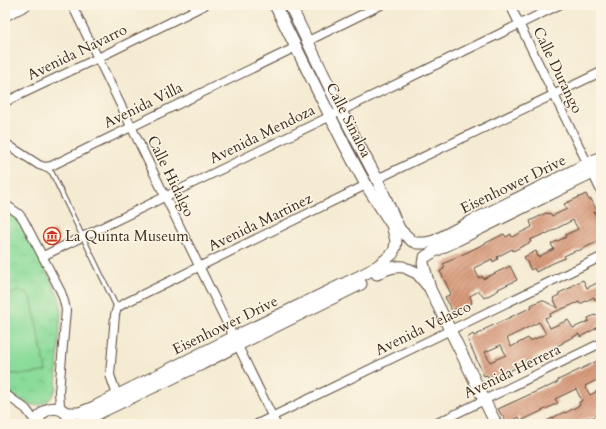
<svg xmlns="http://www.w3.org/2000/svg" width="606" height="429" font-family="Cardo,serif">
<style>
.park{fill:url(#park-crowns);stroke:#63825c}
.pitch{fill:#8bdb9a;stroke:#63825c}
.building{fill:url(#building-hatch);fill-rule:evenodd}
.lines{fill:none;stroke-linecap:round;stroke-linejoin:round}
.lane-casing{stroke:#574739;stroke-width:6}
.street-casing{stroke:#574739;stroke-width:10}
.secondary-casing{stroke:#574739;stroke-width:13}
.lane{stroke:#fff;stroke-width:4}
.street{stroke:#fff;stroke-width:8}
.secondary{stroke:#fff;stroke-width:11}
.labels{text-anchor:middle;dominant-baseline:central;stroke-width:3;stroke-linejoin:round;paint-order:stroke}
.street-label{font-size:15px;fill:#3b2a1e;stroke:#fcf5e5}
.poi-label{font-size:15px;fill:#3b2a1e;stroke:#fcf5e5;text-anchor:start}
</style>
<defs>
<pattern id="park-crowns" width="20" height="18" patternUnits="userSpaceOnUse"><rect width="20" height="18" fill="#8bdb9a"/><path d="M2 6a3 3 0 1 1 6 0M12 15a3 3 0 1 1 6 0" fill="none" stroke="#79bc84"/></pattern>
<pattern id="building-hatch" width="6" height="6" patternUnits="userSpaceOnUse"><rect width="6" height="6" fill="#d89b7d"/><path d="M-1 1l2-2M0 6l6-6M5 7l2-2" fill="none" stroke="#b07f66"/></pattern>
</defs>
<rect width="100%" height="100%" fill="#fcf5e5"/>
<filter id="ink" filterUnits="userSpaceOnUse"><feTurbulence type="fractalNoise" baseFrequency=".025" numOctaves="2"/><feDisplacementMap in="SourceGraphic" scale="8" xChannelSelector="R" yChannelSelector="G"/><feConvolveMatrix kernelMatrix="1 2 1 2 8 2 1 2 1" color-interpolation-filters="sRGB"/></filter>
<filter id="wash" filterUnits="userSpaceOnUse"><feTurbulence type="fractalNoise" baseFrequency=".012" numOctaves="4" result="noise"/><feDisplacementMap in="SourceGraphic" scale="16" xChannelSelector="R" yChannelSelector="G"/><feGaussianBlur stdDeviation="0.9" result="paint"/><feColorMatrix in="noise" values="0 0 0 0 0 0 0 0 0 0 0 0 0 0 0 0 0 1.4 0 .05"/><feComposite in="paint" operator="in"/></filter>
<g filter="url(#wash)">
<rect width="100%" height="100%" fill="#f5ebd3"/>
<path class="park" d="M5,208L19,218L25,229L59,297L61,305V312L56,388C52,400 43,408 29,404C21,402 12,394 5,389Z"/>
<path class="pitch" d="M20,290L31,297L46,371C32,374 19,376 5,372V297Z"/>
<g id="blocks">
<g class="building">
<polygon points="586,194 589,200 591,199 597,211 594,212 601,226 601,240 578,251 577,250 564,256 565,258 544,267 544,268 536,272 534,268 531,270 524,257 536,251 538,257 554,249 551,244 566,237 565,235 578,229 573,220 546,234 546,233 530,240 531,242 513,251 512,249 497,257 498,259 493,262 492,259 474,268 479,278 482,276 483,279 510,266 517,280 498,289 499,290 484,298 479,291 470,296 472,303 457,311 456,309 452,311 445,297 451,294 440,271 444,269 443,268 445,267 443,264 504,234 506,237 511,234 512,237 532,227 530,221 546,213 551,214 552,216 567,209 564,204"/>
<polygon points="55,230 59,237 49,242 45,235"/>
<path d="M583,280L587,288L601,281V297L595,300L594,297L580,304L579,302L550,314L551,316L545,318L550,328L568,320L573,328L589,321L588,318L595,315L596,316L599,315L601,318V324L596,327L597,328L580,337L579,334L563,342V343L533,358L534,360L527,363V362L490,381L487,375L484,376L467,338L473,334L474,336L484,331L483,330L532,307L531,305L542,300L558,308L553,298L559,295V293L572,287L571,286ZM539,322L540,323L546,334L530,341L528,338L511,347L507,338ZM501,345L506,355L490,362L485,352Z"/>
<polygon points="599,360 601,364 601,378 585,386 590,395 601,389 601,410 597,411 599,414 590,419 589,417 579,421 581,424 541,424 564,412 565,413 580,405 579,402 582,401 576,389 555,399 558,403 521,421 519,417 507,424 503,415 502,416 498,409 546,387 546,388 558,382 558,380 579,370"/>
</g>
</g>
</g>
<g filter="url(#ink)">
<use href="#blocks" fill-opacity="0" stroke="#574739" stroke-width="1"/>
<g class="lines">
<g class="lane-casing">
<polyline id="lane" points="45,167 52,173 117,308"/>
</g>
<g class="street-casing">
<g id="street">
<polyline points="72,5 276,424"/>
<polyline points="510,5 601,191"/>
<polyline points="308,41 381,5"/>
<polyline points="5,102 98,58 205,5"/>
<polyline points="5,143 39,165 45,167 51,166 296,47"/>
<polyline points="377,179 601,72"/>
<polyline points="5,204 19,214 23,219 61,292 64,301 66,310 59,392 60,405 62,410"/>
<polyline points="43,256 559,5"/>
<polyline points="5,394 26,409 37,424"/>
<polyline points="117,395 110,375 115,315 117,308 123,304 366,185"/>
<polyline points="257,424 601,257"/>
<polyline points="435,424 601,343"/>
</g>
</g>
<g class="secondary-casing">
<g id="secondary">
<polyline points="275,5 345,146 366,185 392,225 396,241 395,248"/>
<polyline points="290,5 341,111 377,179 396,222 400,230 412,241"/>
<polyline points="5,15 25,5"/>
<polyline points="417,243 425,243 434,241 470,222 601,157"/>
<polyline points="425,257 433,252 601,169"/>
<polyline points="423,263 430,289 496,424"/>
<polyline points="408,269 417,273 427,285"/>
<path d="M377,274C386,269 393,266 403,267"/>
<path d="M66,413H79L94,407L234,337L360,276C373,270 383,263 393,253"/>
<path d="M37,424C41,403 68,403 71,424"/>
<polyline points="80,424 101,412 202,364 238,345 361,284"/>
</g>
</g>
<use href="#lane" class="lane"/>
<use href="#street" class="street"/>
<use href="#secondary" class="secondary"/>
</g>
</g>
<defs>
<g id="museum-ring" transform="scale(0.9)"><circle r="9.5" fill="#fcf5e5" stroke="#c8321e" stroke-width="1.5"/><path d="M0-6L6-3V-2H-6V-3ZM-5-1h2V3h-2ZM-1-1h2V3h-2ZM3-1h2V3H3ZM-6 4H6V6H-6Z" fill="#c8321e"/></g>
</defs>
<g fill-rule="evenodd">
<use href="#museum-ring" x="52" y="236"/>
</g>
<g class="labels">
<g class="street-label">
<text transform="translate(77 52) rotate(-26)">Avenida Navarro</text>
<text transform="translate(558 70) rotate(64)">Calle Durango</text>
<text transform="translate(143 105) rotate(-26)">Avenida Villa</text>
<text transform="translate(349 120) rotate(63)">Calle Sinaloa</text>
<text transform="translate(262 134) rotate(-26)">Avenida Mendoza</text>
<text transform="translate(171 176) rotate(64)">Calle Hidalgo</text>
<text transform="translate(513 184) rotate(-26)">Eisenhower Drive</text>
<text transform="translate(260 222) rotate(-26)">Avenida Martinez</text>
<text transform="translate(225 325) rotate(-26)">Eisenhower Drive</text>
<text transform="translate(423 328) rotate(-26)">Avenida Velasco</text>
<text transform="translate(512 371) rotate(-26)">Avenida Herrera</text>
</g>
<g class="poi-label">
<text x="65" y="236">La Quinta Museum</text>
</g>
</g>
<rect width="606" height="429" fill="none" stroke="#fcf5e5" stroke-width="20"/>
</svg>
